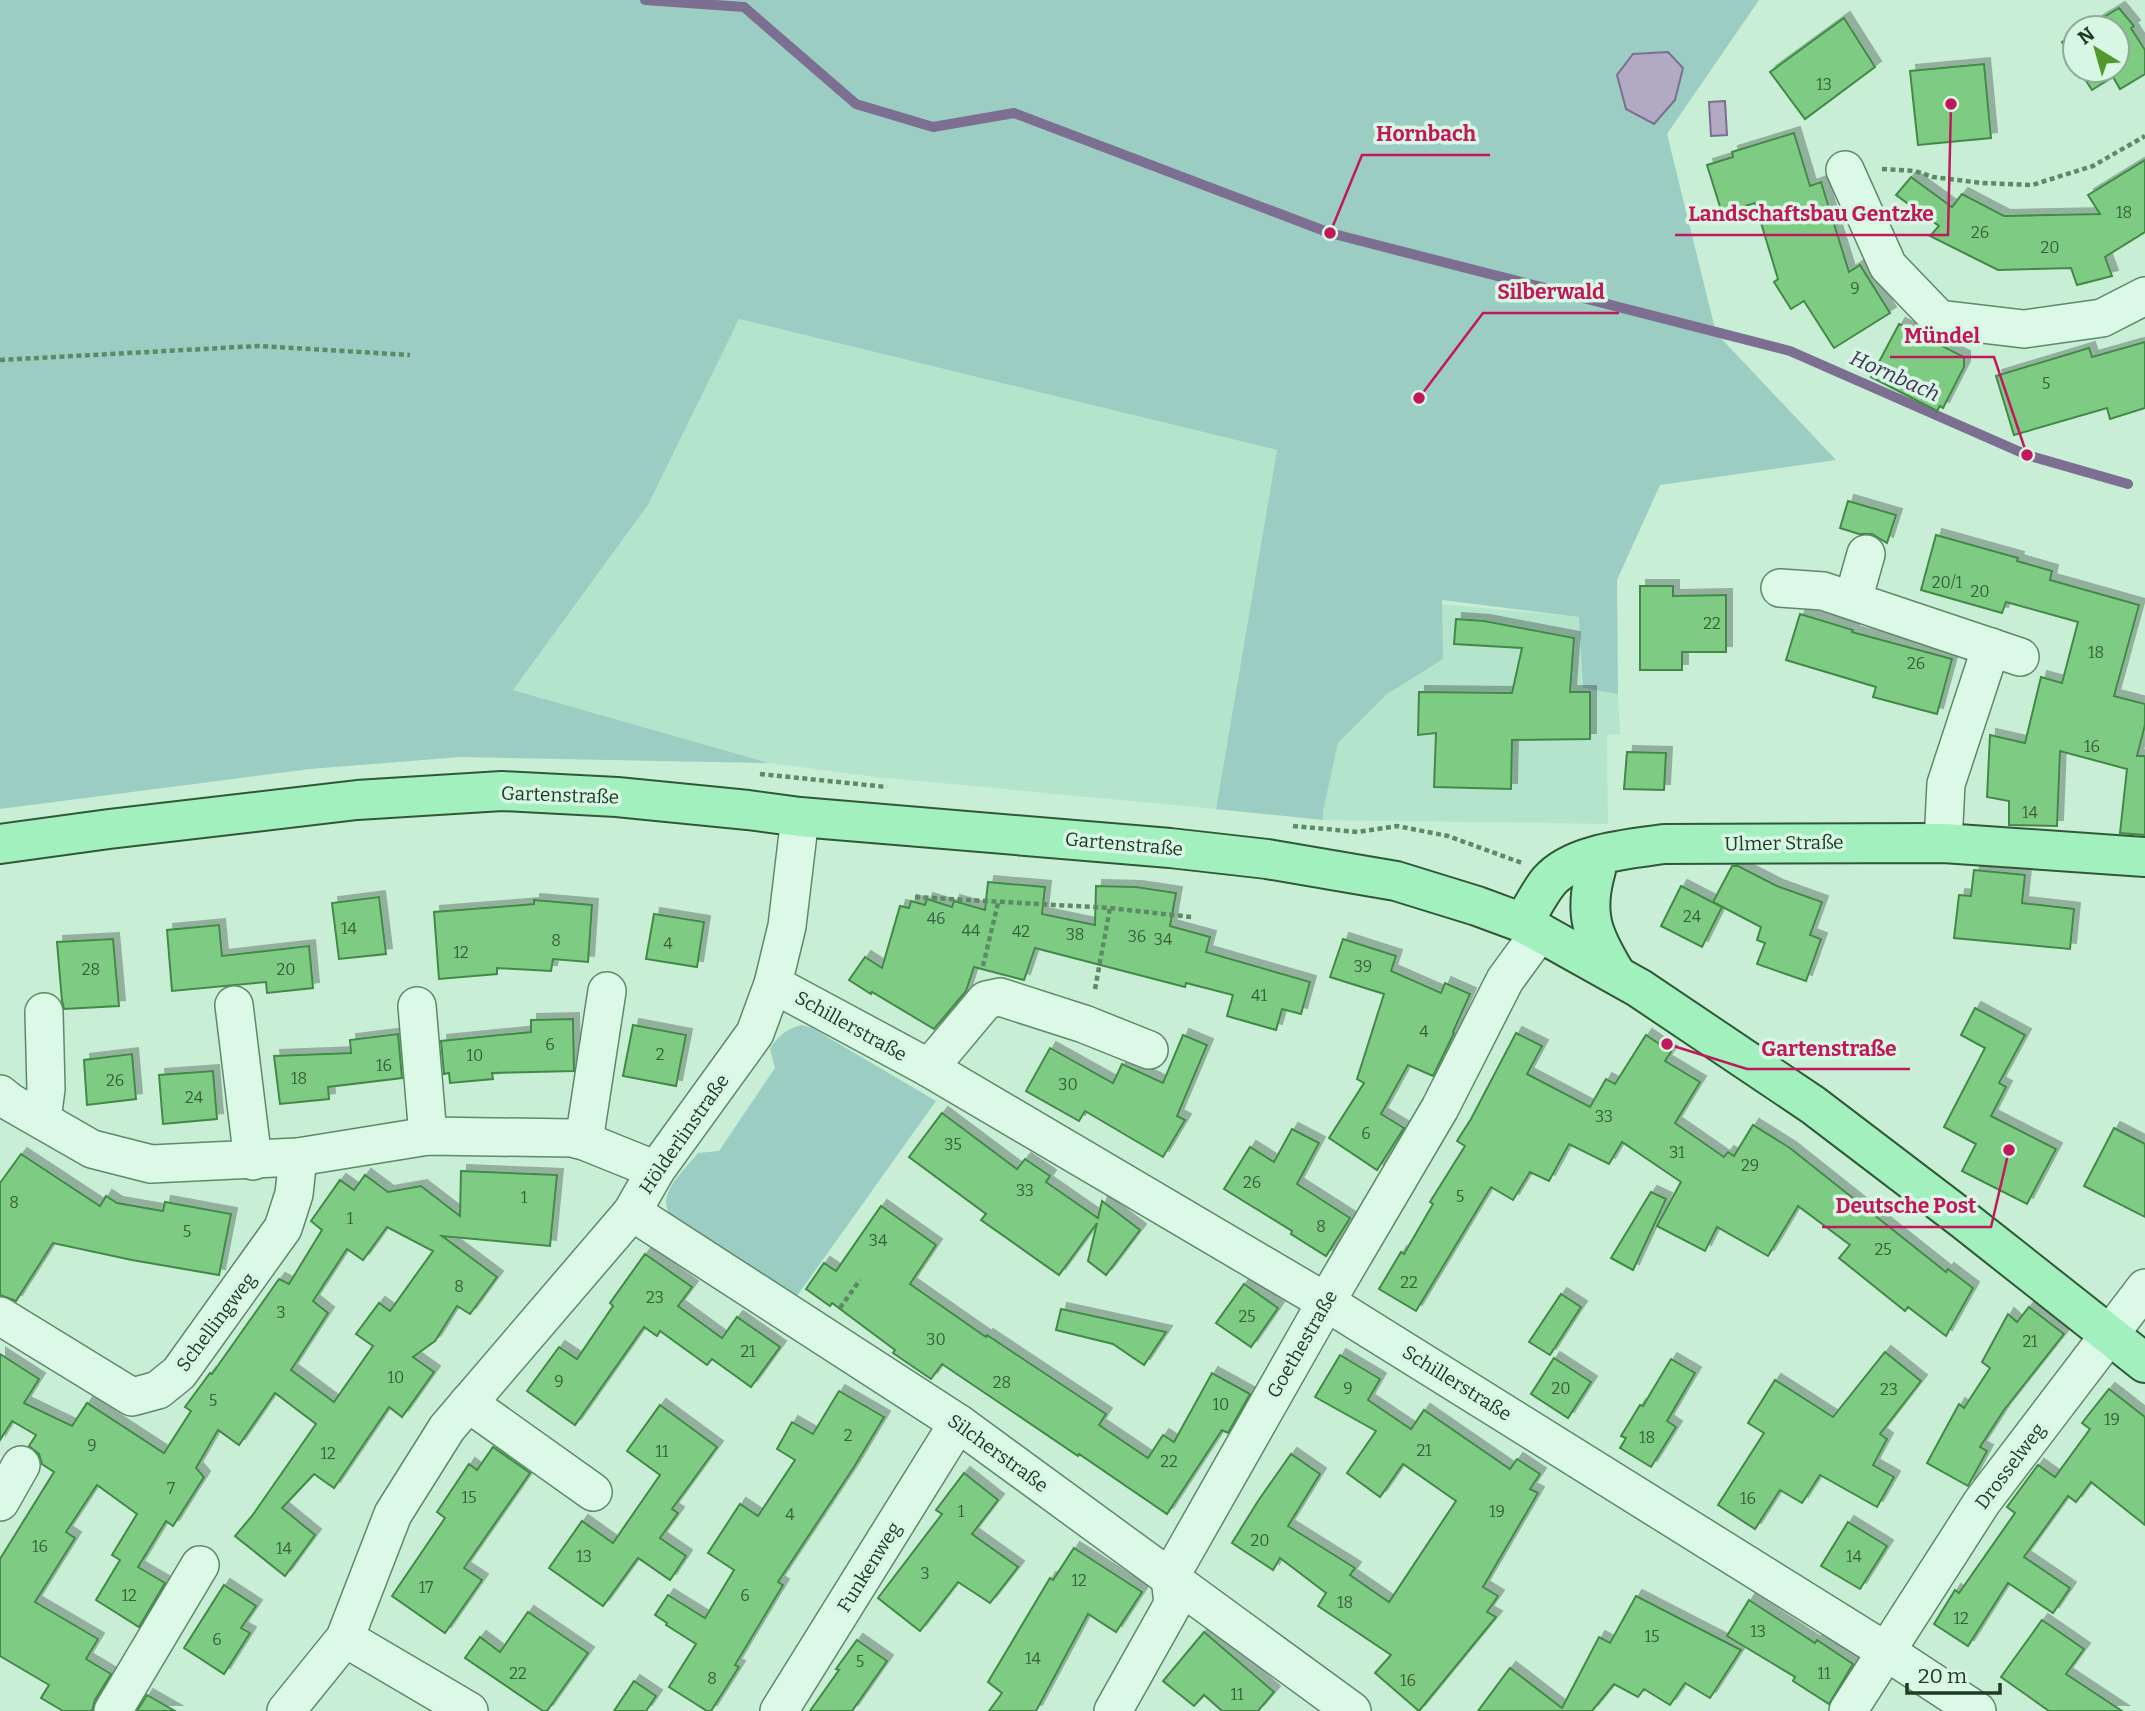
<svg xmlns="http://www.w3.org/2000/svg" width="2145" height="1711" font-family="Bitter,serif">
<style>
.farmland{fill:#b5e4cd}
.green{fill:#9bcdc2}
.water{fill:#b2a9c2;stroke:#7d6f91;stroke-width:2}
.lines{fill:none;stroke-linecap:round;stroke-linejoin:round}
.stream{stroke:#7d6f91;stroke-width:10}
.building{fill:#7ecc84;stroke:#438947;stroke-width:2;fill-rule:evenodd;filter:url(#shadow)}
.minor-casing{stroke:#5d8a66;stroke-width:40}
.major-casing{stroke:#315836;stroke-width:42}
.path{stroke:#5d8a66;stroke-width:4.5;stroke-dasharray:5 3.5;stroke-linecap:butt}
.minor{stroke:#dbf9e6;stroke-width:37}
.major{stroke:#a1f0bd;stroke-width:38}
.labels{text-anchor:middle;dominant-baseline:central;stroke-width:7;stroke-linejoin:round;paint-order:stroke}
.number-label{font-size:16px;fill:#385f3c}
.street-label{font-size:19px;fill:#203b24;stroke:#d7f6e3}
.water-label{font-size:21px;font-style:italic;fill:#49305a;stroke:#d7f6e3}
.leader{fill:none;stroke:#c2185b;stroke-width:2.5}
.callout-dot{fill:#c2185b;stroke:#d7f6e3;stroke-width:2.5}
.callout-label{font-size:21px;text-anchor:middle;font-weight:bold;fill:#c2185b;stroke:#d7f6e3;stroke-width:7;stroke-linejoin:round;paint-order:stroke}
</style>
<defs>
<filter id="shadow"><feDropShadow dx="6" dy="-6" stdDeviation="0" flood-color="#0004"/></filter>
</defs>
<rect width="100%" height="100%" fill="#c8eed6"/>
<g class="farmland">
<polygon points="739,319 1277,450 1216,809 876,777 770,763 513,690 648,505"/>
<polygon points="1439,604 1580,617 1583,688 1618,694 1620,734 1607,735 1608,824 1323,820 1323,811 1337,743 1384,697 1439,661"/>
</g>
<g class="green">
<polygon points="0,0 1759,0 1667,134 1716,333 1836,460 1660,485 1617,580 1618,694 1583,688 1579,617 1442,600 1443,659 1386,695 1338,743 1323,811 1323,820 1216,809 1277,450 739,319 648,505 513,690 769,763 461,757 310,769 0,809"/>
<path d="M802,1025L812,1028L936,1101L792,1303L671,1218C669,1213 666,1208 666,1202C667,1184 688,1166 698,1153L719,1151L775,1068L770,1049C779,1035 786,1029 802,1025Z"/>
</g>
<g class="water">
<polygon points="1668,52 1683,68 1675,100 1654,124 1626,109 1617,75 1633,54"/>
<polygon points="1725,101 1727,135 1711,136 1709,102"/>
</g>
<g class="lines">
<polyline class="stream" points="645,0 744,7 856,104 933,127 1014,113 1330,233 1790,351 2027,455 2128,484"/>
</g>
<g class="building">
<polygon points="2119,8 2134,26 2131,28 2145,50 2145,74 2120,89 2113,77 2092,90 2079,70 2117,70 2117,28 2086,28"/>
<polygon points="1844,18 1875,67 1805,119 1770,72"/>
<polygon points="2075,34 2075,63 2062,42"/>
<polygon points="1984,64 1991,138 1918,145 1910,71"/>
<polygon points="1794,133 1810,186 1821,182 1849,272 1860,265 1890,313 1834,348 1804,301 1791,309 1774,282 1778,279 1755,203 1722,213 1707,165 1733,157 1732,152"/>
<polygon points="2145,160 2145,232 2105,257 2112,276 2077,285 2071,268 1998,270 1930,236 1939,226 1896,195 1911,177 1952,207 1962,194 2004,216 2100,214 2088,195"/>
<polygon points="1899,324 1964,357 1964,367 1943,408 1940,406 1937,411 1871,377"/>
<polygon points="2145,342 2145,408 2110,419 2107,408 2014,435 1996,376 2089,348 2092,357"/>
<polygon points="1848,501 1896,515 1887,543 1872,534 1859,534 1840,528"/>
<polygon points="1936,535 2018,558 2017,561 2052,571 2050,580 2139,605 2114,696 2145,704 2145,725 2137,756 2145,756 2145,835 2120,833 2127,769 2060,751 2057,826 2009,825 2009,801 1987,797 1990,735 2025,743 2041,677 2062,683 2078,622 2006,602 2002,613 1921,590"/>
<polygon points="1640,586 1673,586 1673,596 1726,595 1726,652 1682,652 1682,670 1640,670"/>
<polygon points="1800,614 1853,630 1852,632 1952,659 1937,714 1873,697 1876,687 1786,660"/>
<polygon points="1456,619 1484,621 1574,638 1570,692 1590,692 1590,739 1512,740 1511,789 1434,787 1436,733 1418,735 1419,692 1512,693 1522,648 1454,644"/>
<polygon points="1627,752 1666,753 1664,790 1624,789"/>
<polygon points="1732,866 1738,866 1777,886 1822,902 1810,935 1821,939 1806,981 1757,964 1765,943 1757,940 1761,927 1713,902"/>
<polygon points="1974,870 2025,875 2022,903 2074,909 2070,949 1954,938 1959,895 1971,896"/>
<polygon points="988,882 1045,887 1042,914 1095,925 1096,886 1136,887 1176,893 1170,926 1210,937 1206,952 1310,982 1301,1014 1282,1009 1276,1030 1227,1016 1233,995 1186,983 1185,987 1035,948 1024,980 974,967 966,991 934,1029 872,992 871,994 849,980 865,957 882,968 900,906 909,908 911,901 925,905 927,899 952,907 954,901 985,910"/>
<polygon points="1681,886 1722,907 1702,947 1661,926"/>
<polygon points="379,897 386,954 339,959 332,903"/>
<polygon points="534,900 592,905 588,962 553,959 551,971 497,968 497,974 439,979 434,912 534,904"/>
<polygon points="654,914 704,922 697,967 646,959"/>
<polygon points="219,925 222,956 309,946 313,988 267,993 266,982 172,991 167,930"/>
<polygon points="113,939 119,1006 64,1009 62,1001 57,942"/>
<polygon points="1343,939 1396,956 1391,971 1441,993 1445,983 1470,994 1453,1032 1454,1033 1433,1076 1408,1065 1381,1114 1404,1128 1377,1170 1329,1138 1364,1083 1357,1079 1384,994 1330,977"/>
<polygon points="1975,1008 2025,1035 1999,1083 2006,1087 1991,1116 2056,1149 2027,1204 1962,1171 1976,1144 1944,1127 1985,1048 1961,1035"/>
<polygon points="573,1019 574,1071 492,1073 493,1079 450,1083 449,1073 444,1074 441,1041 531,1032 531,1020"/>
<polygon points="633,1025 686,1035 676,1086 623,1076"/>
<polygon points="1516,1033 1542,1046 1527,1074 1590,1107 1606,1079 1615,1084 1646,1035 1671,1052 1665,1061 1700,1082 1675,1123 1724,1157 1728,1152 1734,1156 1753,1125 1790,1148 1946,1272 1948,1269 1973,1288 1946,1336 1908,1307 1905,1311 1839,1258 1850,1245 1798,1206 1768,1256 1717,1227 1705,1251 1657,1226 1681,1182 1622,1142 1609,1164 1569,1144 1549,1181 1530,1172 1513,1200 1491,1187 1416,1311 1379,1289 1401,1252 1404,1254 1433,1204 1430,1202 1465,1146 1457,1141 1471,1119"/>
<polygon points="398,1034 402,1078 328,1087 329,1099 280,1104 274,1056 351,1053 350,1040"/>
<polygon points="1183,1035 1207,1045 1177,1116 1185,1120 1163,1157 1085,1111 1079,1121 1026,1091 1050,1048 1113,1083 1122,1064 1163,1083"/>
<polygon points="132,1054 136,1099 87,1105 84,1060"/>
<polygon points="213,1071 217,1119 163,1124 159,1075"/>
<polygon points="942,1113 1017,1169 1025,1159 1050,1176 1046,1182 1098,1218 1102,1201 1140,1230 1106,1275 1088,1261 1097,1223 1059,1275 981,1220 986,1214 909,1157"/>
<polygon points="2114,1128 2145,1144 2145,1217 2084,1186"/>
<polygon points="1292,1129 1319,1143 1297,1184 1350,1218 1326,1256 1291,1234 1292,1231 1224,1189 1250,1147 1274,1162"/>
<polygon points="21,1154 100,1206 106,1196 117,1203 163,1211 165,1202 231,1214 219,1275 132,1260 53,1243 16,1301 0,1295 0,1183"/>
<path d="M461,1171L557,1175L550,1246L442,1236L497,1277L470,1314L457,1306L435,1341L413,1357L434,1372L402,1417L389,1407L334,1488L314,1474L282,1508L315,1535L285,1576L235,1536L252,1516L316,1424L275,1393L239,1445L218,1430L196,1468L204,1477L173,1526L166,1521L138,1567L165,1583L139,1627L96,1600L120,1560L112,1555L137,1514L97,1485L66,1532L75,1538L35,1602L98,1639L86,1659L111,1674L95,1700L92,1711H63L41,1698L49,1685L0,1656V1559L54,1472L42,1464L39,1454L29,1446L36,1435L12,1421L0,1440V1354L39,1379L24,1403L72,1426L87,1403L164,1453L191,1411L185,1407L210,1373L212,1374L279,1279L289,1284L322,1230L311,1221L340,1180L354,1190L365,1175L388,1192L421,1186L460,1216ZM387,1227L433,1251L390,1311L379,1303L356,1334L373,1346L334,1402L291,1370L328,1313L313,1301L347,1249L363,1260Z"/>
<polygon points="1651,1192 1666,1199 1633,1270 1611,1258"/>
<polygon points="881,1206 936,1245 910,1284 986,1337 987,1335 1106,1414 1099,1425 1148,1458 1163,1435 1174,1442 1212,1373 1250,1394 1228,1433 1222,1430 1167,1514 1079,1454 1078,1456 942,1364 931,1379 893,1353 895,1350 832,1303 830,1306 806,1289 824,1263 836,1271"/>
<polygon points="645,1254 692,1287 678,1306 722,1338 737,1317 780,1347 751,1387 712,1359 707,1365 660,1331 657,1336 644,1327 575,1425 527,1391 559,1347 577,1359 613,1306 610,1303"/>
<polygon points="1244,1284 1278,1308 1251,1347 1216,1323"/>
<polygon points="1561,1294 1581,1307 1550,1355 1529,1342"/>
<polygon points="2029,1307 2064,1334 2004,1410 1980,1447 1987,1451 1968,1486 1927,1463 1959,1404 1964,1408 1990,1368 1982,1362 2008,1314 2017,1322"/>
<polygon points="1061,1309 1166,1332 1144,1365 1113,1344 1056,1330"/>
<polygon points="1885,1352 1921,1381 1880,1434 1887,1439 1873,1465 1894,1477 1877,1507 1820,1475 1802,1503 1780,1490 1755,1529 1718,1505 1764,1433 1748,1423 1775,1380 1833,1417"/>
<polygon points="1340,1355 1380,1379 1368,1400 1411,1429 1424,1410 1510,1469 1517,1459 1540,1474 1530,1489 1538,1493 1483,1587 1498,1596 1487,1612 1496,1617 1419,1711 1375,1673 1391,1655 1318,1606 1326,1593 1280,1558 1273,1570 1232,1543 1258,1501 1291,1454 1320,1474 1288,1526 1355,1568 1350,1575 1389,1602 1456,1501 1403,1464 1380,1497 1347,1473 1376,1431 1315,1397"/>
<polygon points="1554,1358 1591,1382 1568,1418 1531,1394"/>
<polygon points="1671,1359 1695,1373 1667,1421 1676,1427 1651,1467 1620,1448 1626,1438 1621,1436 1640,1405 1643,1406"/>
<polygon points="2109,1389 2145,1417 2145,1525 2091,1482 2076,1502 2068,1496 2024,1557 2070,1588 2053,1613 2008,1583 1968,1646 1934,1624 1955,1590 1959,1593 2015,1513 2007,1507 2038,1465 2055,1477 2090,1429 2082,1423"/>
<polygon points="839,1391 884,1417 854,1467 778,1582 783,1585 735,1665 739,1667 711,1711 707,1711 669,1687 696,1644 666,1625 667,1623 655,1615 668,1595 705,1618 734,1570 708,1553 740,1504 758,1516 795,1460 777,1449 792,1422 813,1434"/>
<polygon points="660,1405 717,1447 672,1509 678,1513 660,1538 686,1556 670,1580 638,1558 603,1606 549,1568 582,1521 613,1543 660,1475 627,1451"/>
<polygon points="493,1447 530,1473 464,1568 482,1580 445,1633 392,1596 445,1518 437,1512 469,1464 477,1470"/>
<polygon points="964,1473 998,1500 972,1534 1018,1567 990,1603 958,1582 920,1631 878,1598 942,1514 936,1510"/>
<polygon points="1848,1522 1887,1546 1860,1589 1821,1566"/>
<polygon points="1074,1548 1142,1592 1116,1632 1088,1614 1036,1711 989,1711 1002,1693 988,1682 1050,1578 1053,1580"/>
<polygon points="224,1585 256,1606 241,1628 250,1633 224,1674 184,1648"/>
<polygon points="1636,1596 1741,1650 1710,1698 1685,1683 1670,1705 1644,1689 1638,1697 1614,1684 1592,1711 1478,1711 1510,1668 1562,1708 1599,1637 1610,1643"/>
<polygon points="1749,1600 1815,1643 1817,1640 1853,1664 1829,1704 1793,1681 1795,1677 1727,1636"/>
<polygon points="528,1612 588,1653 547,1711 543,1711 465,1658 480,1637 500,1652"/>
<polygon points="2042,1620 2084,1649 2066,1674 2122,1711 2049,1711 2001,1677"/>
<polygon points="1204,1632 1274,1692 1258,1711 1222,1711 1204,1695 1194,1706 1163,1681"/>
<polygon points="857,1640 887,1661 852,1711 810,1711 839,1670 836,1669"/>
<polygon points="634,1681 656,1696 646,1711 614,1711"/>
<polygon points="147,1695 175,1711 137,1711"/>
</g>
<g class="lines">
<g class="minor-casing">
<g id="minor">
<polyline points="1845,170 1888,266 1939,319 2024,329 2102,318 2145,296"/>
<polyline points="1780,588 1823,591 2020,657"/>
<polyline points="1853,600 1866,554"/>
<polyline points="1943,843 1946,784 1991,647"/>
<polyline points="773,984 929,1068 1326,1302 1887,1652 1977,1711"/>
<polyline points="234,1005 253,1161"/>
<polyline points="417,1006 428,1136"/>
<polyline points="929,1068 986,1000 1000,997 1084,1024 1149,1050"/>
<polyline points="0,1094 10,1102 92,1149 151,1164 298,1157 428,1136 572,1138 584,1141 656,1170"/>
<polyline points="42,1119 46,1089 44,1012"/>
<polyline points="584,1141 607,991"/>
<polyline points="632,1212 958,1423 1352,1711"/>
<polyline points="0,1316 132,1397 158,1390 179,1373 283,1228 294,1194 298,1157"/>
<polyline points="468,1403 593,1492"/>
<polyline points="0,1502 21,1465"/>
<polyline points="345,1638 469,1711"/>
<polyline points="113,1711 200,1565"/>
<polyline points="286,1711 345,1638 393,1514 447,1428 632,1212 656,1170 755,1033 773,984 787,926 800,817"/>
<polyline points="779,1711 958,1423"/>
<polyline points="1113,1711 1173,1604 1170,1577 1326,1302 1440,1108 1505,980 1540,932"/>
<polyline points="1848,1711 1982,1502 2145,1288"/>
</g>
</g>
<g class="major-casing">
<g id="major">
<polyline points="0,844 109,829 357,800 502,791 617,797 748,810 800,817 1170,848 1267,859 1396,881 1477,906 1523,923 1639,988 1813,1105 1964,1220 2145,1363"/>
<path d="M1596,870C1583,915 1593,936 1616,974"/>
<path d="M1523,923C1531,910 1539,893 1549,881C1573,853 1630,849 1664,844L1943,843L2145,857"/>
</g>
</g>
<g class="path">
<polyline points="1882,169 1915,171 1933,177 1982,183 2032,185 2093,166 2145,136"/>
<polyline points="0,360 258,346 410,355"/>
<polyline points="760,774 887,787"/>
<polyline points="1293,826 1358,832 1397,826 1448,836 1522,863"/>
<polyline points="915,897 1110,908 1191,917"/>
<polyline points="983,966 998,903"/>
<polyline points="1095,989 1110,908"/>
<polyline points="840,1308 860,1280"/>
</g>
<use href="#minor" class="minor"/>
<use href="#major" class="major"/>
</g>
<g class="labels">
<g class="number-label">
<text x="1824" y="84">13</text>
<text x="2124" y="212">18</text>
<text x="1980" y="232">26</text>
<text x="2050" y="247">20</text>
<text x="1855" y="288">9</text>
<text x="2046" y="383">5</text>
<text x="1947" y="582">20/1</text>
<text x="1980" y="591">20</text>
<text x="1712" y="623">22</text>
<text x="2096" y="652">18</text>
<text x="1916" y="663">26</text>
<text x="2092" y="746">16</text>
<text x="2030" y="812">14</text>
<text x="1692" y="916">24</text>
<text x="936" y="918">46</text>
<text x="349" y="928">14</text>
<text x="971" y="930">44</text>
<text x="1021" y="931">42</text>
<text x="1075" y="934">38</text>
<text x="1137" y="936">36</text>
<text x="1163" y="939">34</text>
<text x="556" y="940">8</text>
<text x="668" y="943">4</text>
<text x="461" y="952">12</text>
<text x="1363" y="966">39</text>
<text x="91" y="969">28</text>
<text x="286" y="969">20</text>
<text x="1259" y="995">41</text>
<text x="1424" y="1031">4</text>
<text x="550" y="1044">6</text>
<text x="660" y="1054">2</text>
<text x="475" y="1055">10</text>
<text x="384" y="1065">16</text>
<text x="299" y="1078">18</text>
<text x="115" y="1080">26</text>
<text x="1068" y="1084">30</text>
<text x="194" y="1097">24</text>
<text x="1604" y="1116">33</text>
<text x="1366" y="1133">6</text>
<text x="953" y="1144">35</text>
<text x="1677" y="1152">31</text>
<text x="1750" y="1165">29</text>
<text x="1252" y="1182">26</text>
<text x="1025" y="1190">33</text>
<text x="1460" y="1196">5</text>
<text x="524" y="1197">1</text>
<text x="14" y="1202">8</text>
<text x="350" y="1218">1</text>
<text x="1321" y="1226">8</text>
<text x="187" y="1231">5</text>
<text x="878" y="1240">34</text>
<text x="1883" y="1249">25</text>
<text x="1409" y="1282">22</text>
<text x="459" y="1286">8</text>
<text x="655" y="1297">23</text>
<text x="281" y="1312">3</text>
<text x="1247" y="1316">25</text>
<text x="936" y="1339">30</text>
<text x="2030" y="1341">21</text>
<text x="748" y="1351">21</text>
<text x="396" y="1377">10</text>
<text x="559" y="1381">9</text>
<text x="1002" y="1382">28</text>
<text x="1348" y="1388">9</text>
<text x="1561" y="1388">20</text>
<text x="1889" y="1389">23</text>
<text x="213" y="1400">5</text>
<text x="1221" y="1404">10</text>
<text x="2112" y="1419">19</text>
<text x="848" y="1435">2</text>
<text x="1647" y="1437">18</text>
<text x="92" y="1445">9</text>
<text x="1424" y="1450">21</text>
<text x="662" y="1451">11</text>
<text x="328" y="1453">12</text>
<text x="1169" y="1461">22</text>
<text x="171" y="1488">7</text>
<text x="469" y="1497">15</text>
<text x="1748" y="1498">16</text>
<text x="961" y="1511">1</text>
<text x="1497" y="1511">19</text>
<text x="790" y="1514">4</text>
<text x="1260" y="1540">20</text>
<text x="40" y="1546">16</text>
<text x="284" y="1548">14</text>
<text x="584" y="1556">13</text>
<text x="1854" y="1556">14</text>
<text x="925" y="1573">3</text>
<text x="1079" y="1580">12</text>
<text x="426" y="1587">17</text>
<text x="129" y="1595">12</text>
<text x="745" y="1595">6</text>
<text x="1345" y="1602">18</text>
<text x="1961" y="1618">12</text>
<text x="1758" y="1631">13</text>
<text x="1652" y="1636">15</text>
<text x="217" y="1639">6</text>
<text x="1033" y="1658">14</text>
<text x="860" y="1661">5</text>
<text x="518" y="1673">22</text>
<text x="1824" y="1673">11</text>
<text x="712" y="1678">8</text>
<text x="1408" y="1680">16</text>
<text x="1237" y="1694">11</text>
</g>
<g class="street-label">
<text transform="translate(560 795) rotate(2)">Gartenstraße</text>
<text transform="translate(1784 843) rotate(-1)">Ulmer Straße</text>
<text transform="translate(1124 844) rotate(5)">Gartenstraße</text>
<text transform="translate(851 1026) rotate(29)">Schillerstraße</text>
<text transform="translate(684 1134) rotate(-55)">Hölderlinstraße</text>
<text transform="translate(216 1322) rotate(-53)">Schellingweg</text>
<text transform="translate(1302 1344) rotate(-60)">Goethestraße</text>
<text transform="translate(1457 1383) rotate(32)">Schillerstraße</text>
<text transform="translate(998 1453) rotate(36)">Silcherstraße</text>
<text transform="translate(2010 1466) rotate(-53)">Drosselweg</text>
<text transform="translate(869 1567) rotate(-58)">Funkenweg</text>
</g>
<g class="water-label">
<text transform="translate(1895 376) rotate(24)">Hornbach</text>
</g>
</g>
<path class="leader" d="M1330 233L1362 155H1490M1951 104L1948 235H1675M1419 398L1483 313H1619M2027 455L1994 357H1890M1667 1044L1747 1069H1910M2009 1150L1991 1227H1822"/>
<g class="callout-dot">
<circle cx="1330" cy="233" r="7"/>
<circle cx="1951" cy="104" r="7"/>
<circle cx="1419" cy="398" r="7"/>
<circle cx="2027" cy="455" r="7"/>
<circle cx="1667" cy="1044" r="7"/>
<circle cx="2009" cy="1150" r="7"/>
</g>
<g class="callout-label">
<text x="1426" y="141">Hornbach</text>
<text x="1811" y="221">Landschaftsbau Gentzke</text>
<text x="1551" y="299">Silberwald</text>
<text x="1942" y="343">Mündel</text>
<text x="1829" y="1056">Gartenstraße</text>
<text x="1906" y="1213">Deutsche Post</text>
</g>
<g transform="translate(2096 49) rotate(323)"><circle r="33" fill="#d7f6e3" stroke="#8eab97" stroke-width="2"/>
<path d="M0-5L12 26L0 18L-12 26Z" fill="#52992d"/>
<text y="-10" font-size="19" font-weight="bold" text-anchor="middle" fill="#203b24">N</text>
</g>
<path d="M1907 1683v10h93v-10" fill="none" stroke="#203b24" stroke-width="3.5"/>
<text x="1918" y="1683" font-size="21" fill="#203b24" stroke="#d7f6e3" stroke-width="5" paint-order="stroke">20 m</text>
</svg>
